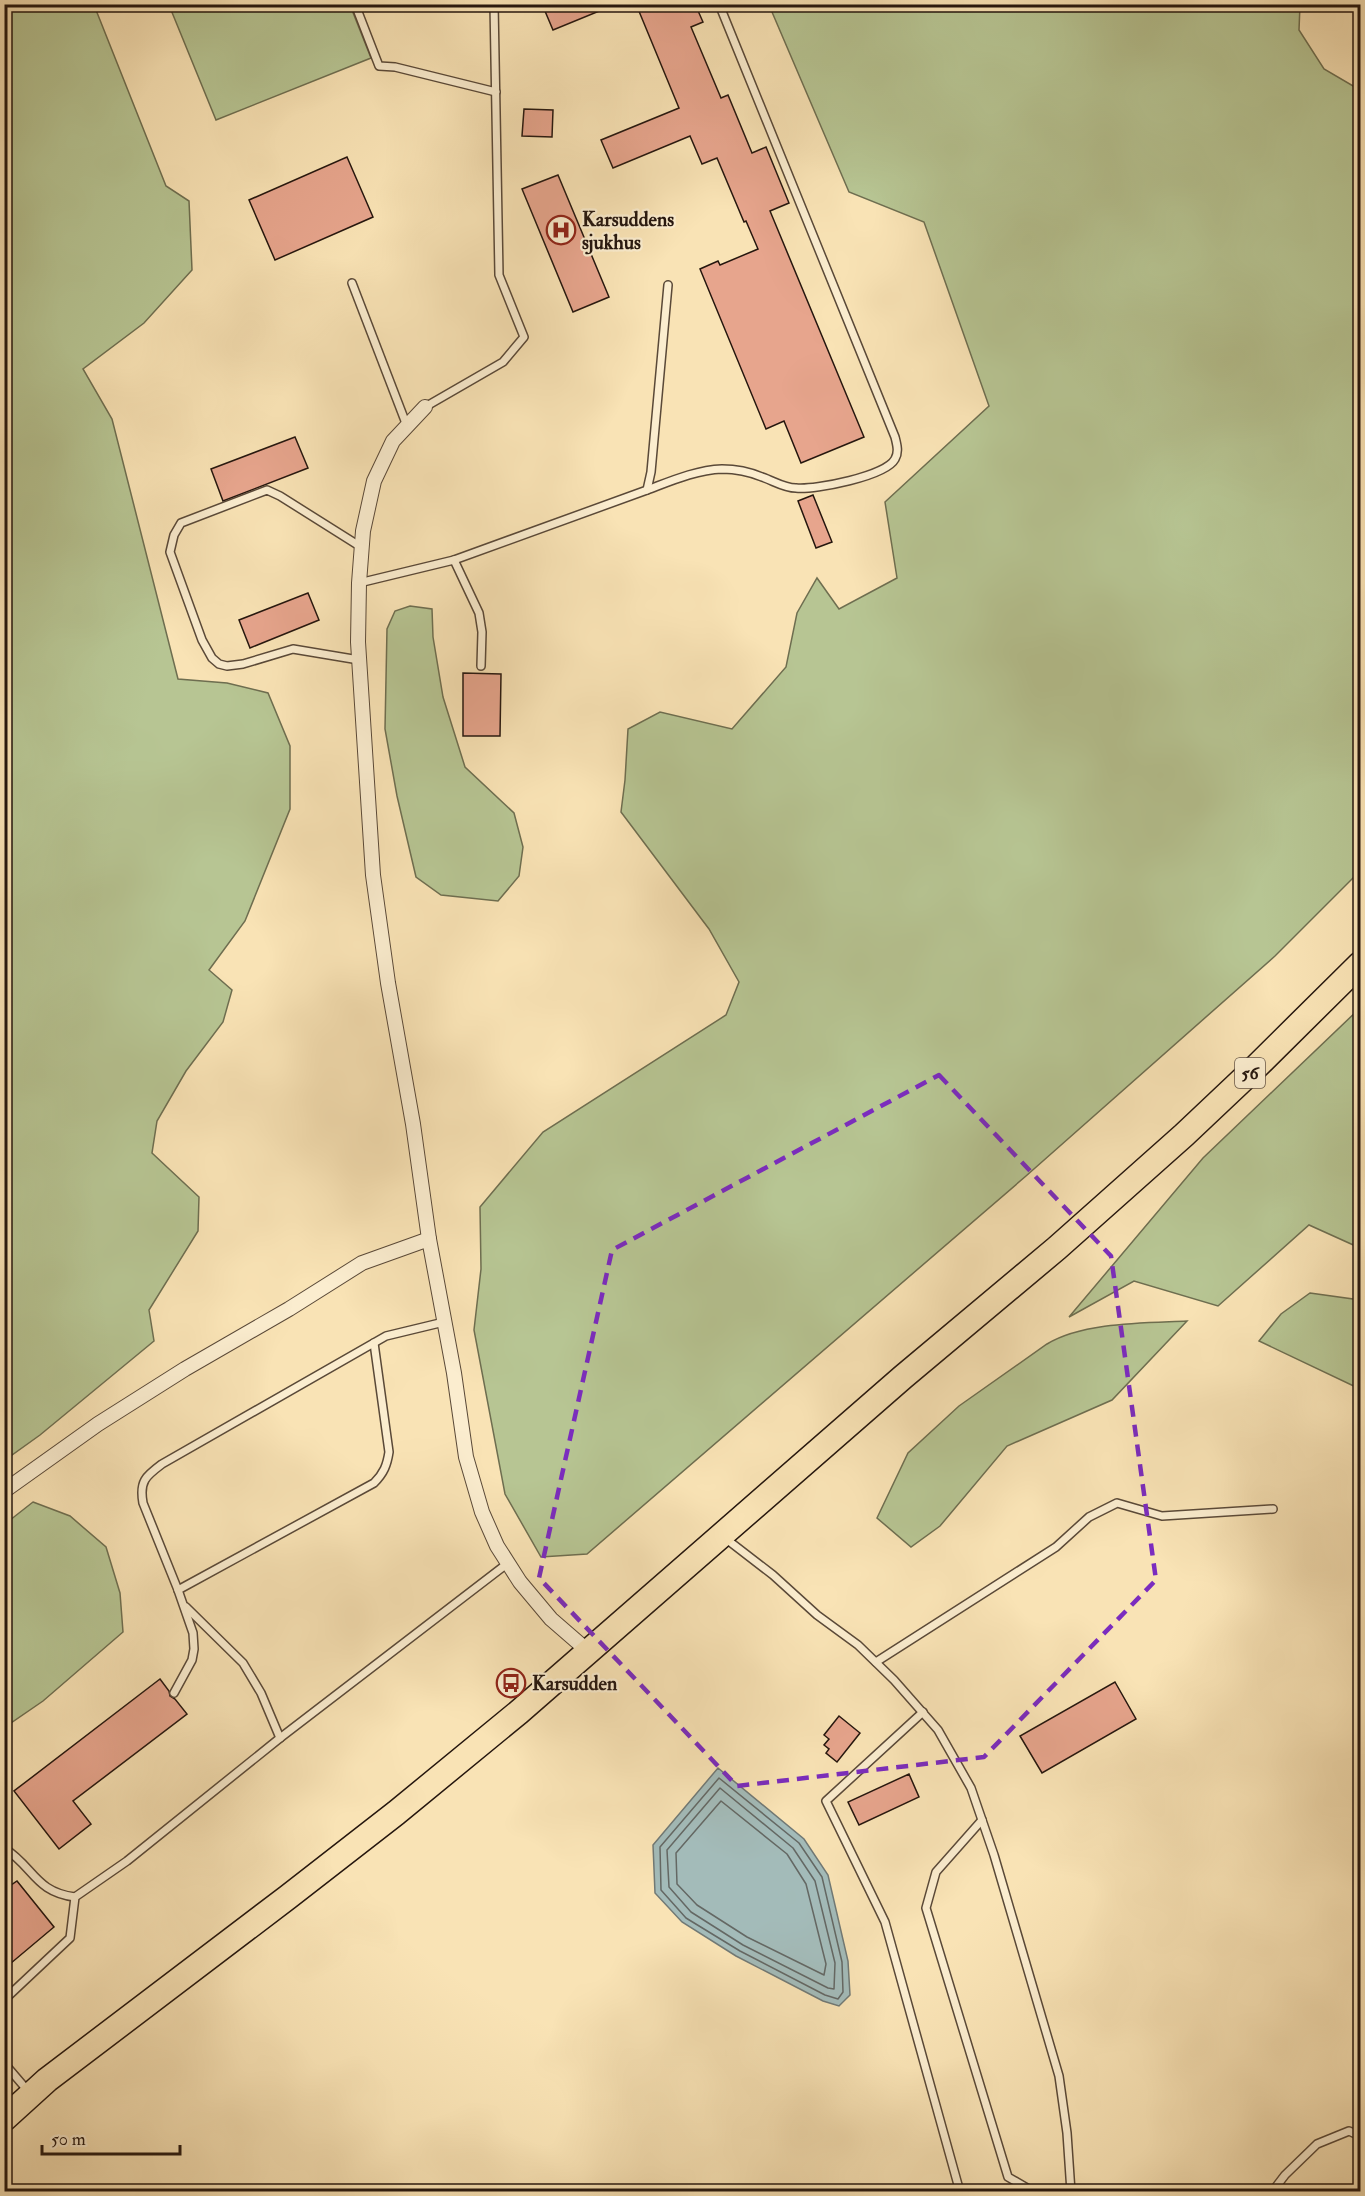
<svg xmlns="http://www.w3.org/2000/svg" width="1365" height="2196" font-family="'IM FELL Double Pica',serif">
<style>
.green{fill:#b7c593;stroke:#6e6e50;stroke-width:1.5}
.water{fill:#a3bbb9;stroke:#717975;stroke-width:1.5}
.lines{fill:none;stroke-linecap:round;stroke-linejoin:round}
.shore{stroke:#646864;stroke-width:1.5}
.building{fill:#e7a58d;stroke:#25160e;stroke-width:1.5}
.service-casing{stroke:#5a4938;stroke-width:10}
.minor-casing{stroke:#5a4938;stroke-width:16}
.trunk-casing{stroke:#25160e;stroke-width:27}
.service{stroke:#fbedcf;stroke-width:7}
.minor{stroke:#fbedcf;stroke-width:14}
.trunk{stroke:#f9e3b5;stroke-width:24}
.marked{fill:none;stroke:#7b2cbf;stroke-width:4.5;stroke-dasharray:12 8;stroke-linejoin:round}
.labels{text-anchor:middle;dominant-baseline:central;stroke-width:4.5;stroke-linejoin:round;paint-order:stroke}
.shield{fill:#fbedcf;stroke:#655648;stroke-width:1.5}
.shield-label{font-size:18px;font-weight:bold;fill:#25160e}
.poi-label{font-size:20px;font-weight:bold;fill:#25160e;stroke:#fbedcf;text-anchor:start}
</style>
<rect width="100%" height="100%" fill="#f9e3b5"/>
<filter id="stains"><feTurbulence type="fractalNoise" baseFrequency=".00333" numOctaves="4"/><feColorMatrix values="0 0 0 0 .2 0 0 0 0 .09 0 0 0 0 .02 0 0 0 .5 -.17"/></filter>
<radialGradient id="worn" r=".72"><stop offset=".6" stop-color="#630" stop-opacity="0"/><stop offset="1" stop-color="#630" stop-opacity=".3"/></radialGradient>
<g class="green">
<polygon points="5,4 94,5 166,186 189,201 192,270 144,323 83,369 112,419 178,679 227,683 268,693 290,746 290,809 245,921 209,970 232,990 223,1022 186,1071 157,1121 152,1153 199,1197 198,1231 149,1310 154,1341 40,1435 5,1460"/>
<polygon points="169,5 350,5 371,58 216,120"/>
<polygon points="769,5 1300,5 1299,30 1324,69 1360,90 1360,871 1275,956 1026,1176 587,1554 541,1557 505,1494 474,1330 481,1269 480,1207 543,1132 726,1015 739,982 709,929 621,812 625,780 628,729 660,712 732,729 786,667 797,613 817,578 839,609 897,578 885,502 989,406 924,222 849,192"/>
<polygon points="410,606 432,609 433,637 443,697 465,767 514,813 523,847 519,876 498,901 441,895 416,877 397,796 385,729 387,629 395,611"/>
<polygon points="1360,1008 1360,1248 1309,1225 1218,1306 1134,1281 1069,1317 1203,1158"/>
<polygon points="1310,1293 1360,1300 1360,1389 1259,1341 1281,1314"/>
<path d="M1187,1321L1112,1400L1007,1446L940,1526L911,1547L877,1518L908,1453L959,1406L1047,1344C1083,1322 1145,1323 1187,1321Z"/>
<polygon points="33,1502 70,1516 106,1547 120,1593 123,1632 43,1701 5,1727 5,1524"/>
</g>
<polygon class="water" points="718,1768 804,1839 828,1875 848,1961 850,1995 839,2006 823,2001 736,1956 682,1922 655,1893 653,1845"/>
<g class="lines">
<g class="shore">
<polygon points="719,1778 799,1843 822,1877 842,1962 843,1992 838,1999 825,1995 740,1951 686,1918 661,1890 660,1847"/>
<polygon points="720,1788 793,1848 815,1881 835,1963 834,1989 828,1988 743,1945 691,1912 669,1887 667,1850"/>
<polygon points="721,1801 787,1854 806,1884 826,1964 824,1975 747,1937 697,1905 677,1884 676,1853"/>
</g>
</g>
<g class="building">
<polygon points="542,4 614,4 614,5 553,30"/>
<polygon points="636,4 695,4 703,22 691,27 721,98 728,95 752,153 766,147 789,203 770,211 864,437 801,463 784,421 766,429 700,269 718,261 720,265 758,249 746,221 744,222 717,158 702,164 690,136 613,168 601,140 679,108"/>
<polygon points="524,109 553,110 552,137 522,136"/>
<polygon points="347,157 373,217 275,260 249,200"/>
<polygon points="558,175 609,297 573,312 522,189"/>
<polygon points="295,437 308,468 223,501 211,469"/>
<polygon points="813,495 832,542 816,548 798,501"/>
<polygon points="308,593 319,620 250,648 239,620"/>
<polygon points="463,673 501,674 500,736 463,736"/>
<polygon points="160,1679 169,1691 170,1696 175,1699 187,1714 73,1801 91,1824 59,1849 14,1791"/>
<polygon points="1115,1682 1136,1719 1042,1773 1020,1736"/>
<polygon points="839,1716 860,1733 837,1762 826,1753 829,1749 824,1745 829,1739 824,1735"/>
<polygon points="909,1774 919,1797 859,1825 848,1802"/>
<polygon points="17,1881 54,1927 4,1969 4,1890"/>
</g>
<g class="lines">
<g class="service-casing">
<g id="service">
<polyline points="355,4 379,66 395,67 496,92"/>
<polyline points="352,283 407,426"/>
<polyline points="425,407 503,362 524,337 499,275 494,4"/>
<path d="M647,490C671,481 696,470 722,469C735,469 750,472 762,477C774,481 784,488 796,488C816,490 886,476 895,459C899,452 897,445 895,437L719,4"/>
<polyline points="454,560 479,613 482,632 481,666"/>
<polyline points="359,583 454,560 647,490 651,472 668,285"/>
<polyline points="359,660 293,649 243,664 227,666 219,664 212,658 202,640 170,552 174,535 181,523 267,490 280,496 361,547"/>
<polyline points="725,1538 773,1575 817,1615 858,1645 894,1680 938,1730 971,1788 994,1855 1059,2076 1067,2133 1071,2192"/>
<path d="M178,1590L374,1483C384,1473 387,1465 389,1452L374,1343"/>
<polyline points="186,1607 243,1663 261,1693 280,1738"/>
<polyline points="876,1662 1056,1547 1089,1517 1117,1503 1162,1516 1273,1509"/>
<path d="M174,1693L192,1660L194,1649L193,1633L178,1590L143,1503C139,1481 146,1476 162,1464L386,1336L444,1322"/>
<polyline points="923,1712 826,1801 885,1922 960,2192"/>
<polyline points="982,1820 936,1872 926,1908 1008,2177 1034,2192"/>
<path d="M4,1848C34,1867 35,1892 75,1897"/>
<polyline points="4,2000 70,1938 75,1897 127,1861 280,1738 508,1563"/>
<polyline points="4,2063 28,2091"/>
<polyline points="1272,2192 1285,2175 1317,2144 1349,2131 1360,2136"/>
</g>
</g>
<g class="minor-casing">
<g id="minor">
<polyline points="425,407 393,441 374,481 363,531 359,583 358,642 373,875 388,983 413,1124 429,1239 454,1373 466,1457 482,1512 497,1546 520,1582 551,1619 589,1652"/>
<polyline points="4,1491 98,1424 185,1369 289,1309 362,1263 429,1239"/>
</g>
</g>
<g class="trunk-casing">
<polyline id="trunk" points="4,2119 47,2080 288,1897 396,1813 519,1712 903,1377 1057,1248 1184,1135 1256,1067 1360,964"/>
</g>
<use href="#service" class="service"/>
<use href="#minor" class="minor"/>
<use href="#trunk" class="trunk"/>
</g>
<path class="marked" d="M939,1075L1111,1256L1156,1580L984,1757L737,1786L539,1578L612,1250Z"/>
<defs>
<g id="hospital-ring" transform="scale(1.5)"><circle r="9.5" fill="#fbedcf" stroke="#8f2418" stroke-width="1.5"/><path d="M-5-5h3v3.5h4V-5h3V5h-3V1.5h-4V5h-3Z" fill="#8f2418"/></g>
<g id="bus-ring" transform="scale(1.5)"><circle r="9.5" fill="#fbedcf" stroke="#8f2418" stroke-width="1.5"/><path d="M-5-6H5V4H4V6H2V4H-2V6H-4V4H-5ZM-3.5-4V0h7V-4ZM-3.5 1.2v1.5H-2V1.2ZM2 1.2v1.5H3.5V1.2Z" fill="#8f2418"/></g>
</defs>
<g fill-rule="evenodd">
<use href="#hospital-ring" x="561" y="230"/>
<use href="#bus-ring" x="511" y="1683"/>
</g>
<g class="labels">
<rect class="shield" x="1235" y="1058" width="30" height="30" rx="4.5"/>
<g class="shield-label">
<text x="1250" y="1073">56</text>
</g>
<g class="poi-label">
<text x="582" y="219">Karsuddens<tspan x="582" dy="23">sjukhus</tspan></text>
<text x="532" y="1683">Karsudden</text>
</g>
</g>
<rect width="1365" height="2196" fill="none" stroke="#f9e3b5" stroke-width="24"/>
<rect x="6" y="6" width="1353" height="2184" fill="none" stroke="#25160e" stroke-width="3"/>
<rect x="12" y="12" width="1341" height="2172" fill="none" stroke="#25160e" stroke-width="1.5"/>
<path d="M42 2145v9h138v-9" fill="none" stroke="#25160e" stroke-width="3"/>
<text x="51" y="2145" font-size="18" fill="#25160e" stroke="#fbedcf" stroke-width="4.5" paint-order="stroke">50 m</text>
<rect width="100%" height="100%" filter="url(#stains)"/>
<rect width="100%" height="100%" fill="url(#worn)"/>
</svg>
